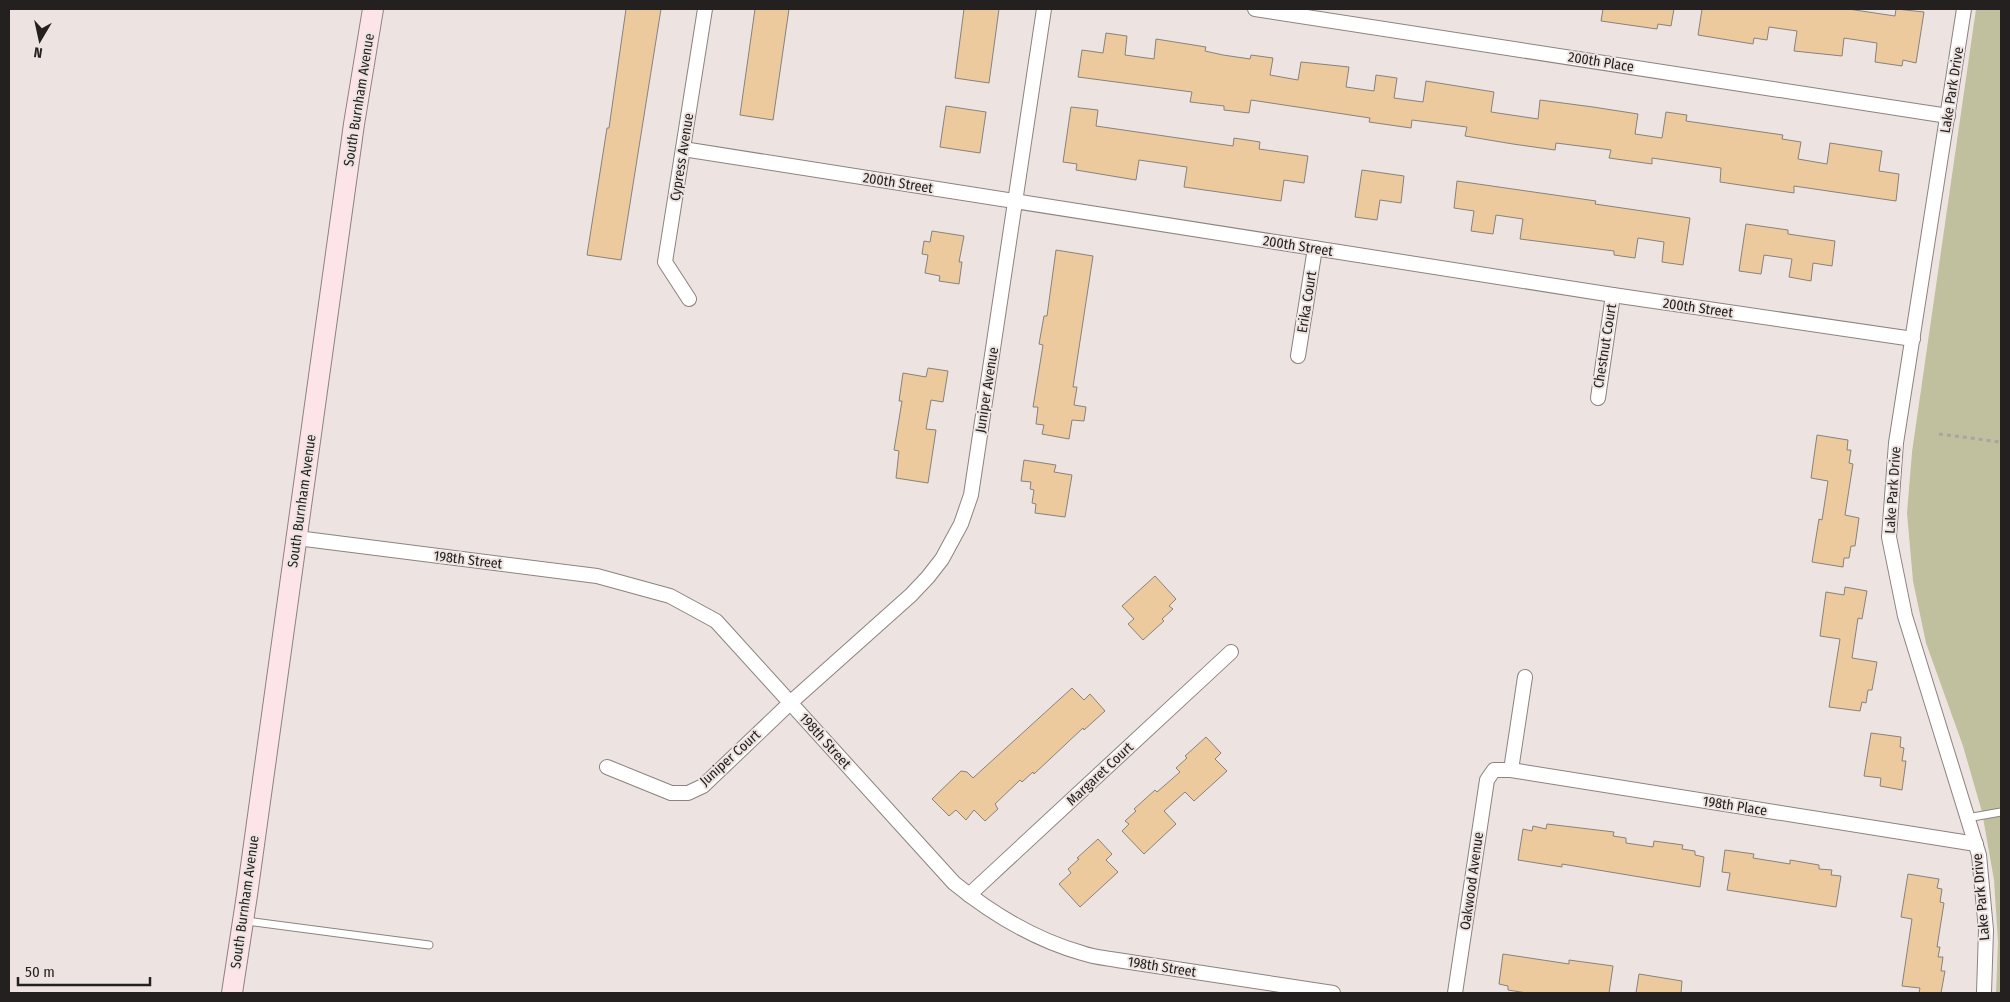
<svg xmlns="http://www.w3.org/2000/svg" width="2010" height="1002" font-family="'Fira Sans Condensed',sans-serif">
<style>
.green{fill:#c0c09f}
.building{fill:#edca9e;stroke:#87827c}
.lines{fill:none;stroke-linecap:round;stroke-linejoin:round}
.service-casing{stroke:#8b8380;stroke-width:9}
.minor-casing{stroke:#8b8380;stroke-width:16}
.secondary-casing{stroke:#8b8380;stroke-width:22}
.path{stroke:#aaa3a1;stroke-width:3;stroke-dasharray:4 4;stroke-linecap:butt}
.service{stroke:#fff;stroke-width:7}
.minor{stroke:#fff;stroke-width:14}
.secondary{stroke:#fde4e9;stroke-width:20}
.labels{text-anchor:middle;dominant-baseline:central;stroke-width:4;stroke-linejoin:round;paint-order:stroke}
.street-label{font-size:14px;fill:#23201f;stroke:#ede4e1}
</style>
<rect width="100%" height="100%" fill="#ede4e1"/>
<polygon class="green" points="1976,9 2001,9 2001,993 1996,993 1998,942 1994,880 1982,812 1963,746 1926,643 1913,581 1907,513 1912,452"/>
<g class="building">
<polygon points="626,9 661,9 621,260 587,255 607,128 609,128"/>
<polygon points="755,9 789,9 773,120 740,115"/>
<polygon points="964,9 999,9 989,83 955,78"/>
<polygon points="1603,9 1674,9 1671,26 1658,24 1657,29 1601,21"/>
<polygon points="1702,9 1848,9 1895,16 1896,9 1924,12 1916,63 1903,60 1902,66 1875,62 1877,43 1844,38 1842,56 1794,51 1797,31 1769,27 1767,40 1754,38 1753,44 1698,35"/>
<polygon points="1106,33 1127,36 1125,55 1154,59 1156,39 1206,47 1205,51 1223,55 1250,59 1251,55 1273,58 1270,75 1298,80 1301,62 1349,67 1346,87 1374,91 1376,75 1397,78 1394,98 1423,102 1426,81 1494,92 1491,112 1538,119 1540,100 1593,107 1638,114 1635,134 1662,138 1666,112 1687,115 1686,121 1783,135 1782,139 1801,142 1798,159 1827,164 1830,143 1882,151 1879,171 1899,174 1896,201 1794,186 1794,193 1720,182 1721,168 1652,158 1652,164 1609,158 1611,150 1556,143 1555,150 1513,144 1465,136 1467,127 1412,120 1411,128 1369,122 1370,118 1251,100 1249,113 1224,110 1224,106 1190,102 1192,92 1078,77 1082,50 1103,53"/>
<polygon points="946,106 986,112 980,153 940,147"/>
<polygon points="1071,107 1098,110 1096,126 1233,146 1234,138 1260,142 1259,149 1308,156 1304,183 1284,180 1281,201 1184,187 1187,167 1139,160 1136,180 1076,170 1077,164 1063,162"/>
<polygon points="1362,170 1404,176 1401,203 1380,200 1377,220 1355,217"/>
<polygon points="1457,181 1596,201 1595,204 1690,218 1683,265 1662,262 1664,242 1638,238 1635,258 1614,255 1614,251 1520,239 1523,219 1496,215 1493,234 1471,231 1474,211 1454,208"/>
<polygon points="1746,224 1788,230 1788,234 1835,241 1832,266 1813,263 1811,281 1789,277 1792,259 1764,255 1761,274 1739,271"/>
<polygon points="932,231 964,236 959,262 962,262 959,284 939,281 940,276 925,273 928,255 922,254 924,241 930,242"/>
<polygon points="1056,250 1093,256 1073,387 1077,387 1074,405 1086,407 1084,421 1072,420 1069,439 1042,434 1044,425 1036,424 1038,407 1033,407 1043,345 1039,344 1044,316 1047,316"/>
<polygon points="928,368 948,371 943,402 931,400 926,429 936,430 928,483 896,478 899,451 894,450 902,401 899,401 903,373 926,377"/>
<polygon points="1817,435 1848,440 1847,450 1851,450 1849,463 1853,464 1845,515 1859,518 1855,546 1851,546 1849,558 1844,558 1843,567 1812,562 1819,519 1822,520 1828,481 1811,478"/>
<polygon points="1024,460 1056,465 1054,472 1072,475 1065,517 1035,513 1036,504 1032,503 1034,490 1030,489 1031,482 1021,481"/>
<polygon points="1155,576 1176,599 1169,606 1173,609 1162,619 1164,621 1143,640 1128,624 1134,619 1122,606"/>
<polygon points="1845,587 1867,591 1862,619 1858,618 1852,658 1877,662 1872,690 1868,690 1866,703 1862,702 1860,711 1829,707 1840,639 1820,636 1826,592 1844,595"/>
<polygon points="1072,688 1084,700 1090,694 1105,711 1084,730 1083,728 1034,774 1033,772 1022,782 1020,780 995,804 998,809 985,821 974,810 966,820 956,810 949,816 932,799 961,771 967,772 973,778"/>
<polygon points="1871,733 1901,737 1900,747 1904,748 1902,761 1906,761 1902,790 1880,786 1881,778 1864,776"/>
<polygon points="1206,737 1221,753 1215,759 1227,771 1194,801 1185,792 1164,811 1176,824 1144,854 1122,831 1129,824 1125,821 1136,811 1134,809 1155,790 1157,792 1180,772 1176,768 1187,758 1185,756"/>
<polygon points="1547,824 1614,832 1613,836 1626,838 1626,843 1653,847 1654,841 1683,845 1682,849 1695,851 1695,855 1704,857 1700,887 1562,864 1562,867 1518,860 1523,829 1532,831 1533,826 1546,829"/>
<polygon points="1098,839 1112,854 1106,860 1118,872 1080,907 1059,884 1071,873 1068,869 1079,859 1077,858"/>
<polygon points="1725,850 1754,854 1753,858 1790,864 1790,860 1819,865 1819,869 1832,870 1831,875 1841,876 1836,907 1727,890 1730,873 1722,872"/>
<polygon points="1908,874 1939,879 1937,888 1942,889 1940,902 1944,903 1937,947 1940,947 1938,957 1943,957 1941,971 1945,971 1941,993 1919,993 1920,988 1902,986 1912,919 1901,917"/>
<polygon points="1503,954 1569,964 1569,960 1613,966 1609,993 1527,993 1508,990 1508,986 1499,984"/>
<polygon points="1639,974 1682,981 1681,993 1636,993"/>
</g>
<g class="lines">
<g class="service-casing">
<g id="service">
<polyline points="1967,818 2001,812"/>
<polyline points="246,921 429,945"/>
</g>
</g>
<g class="minor-casing">
<g id="minor">
<polyline points="1255,9 1948,116"/>
<polyline points="1964,9 1896,443 1889,537 1905,616 1979,855 1986,930 1984,993"/>
<polyline points="683,149 1613,295 1913,339"/>
<polyline points="689,299 665,262 705,9"/>
<polyline points="1298,356 1315,248"/>
<polyline points="1598,398 1613,295"/>
<path d="M297,538L597,576L670,596L716,621L954,883C991,913 1036,940 1082,953C1093,957 1105,958 1117,960L1333,993"/>
<polyline points="607,767 671,793 688,793 703,786 790,703 911,595 928,577 942,559 961,524 971,495 1044,9"/>
<polyline points="1511,770 1525,677"/>
<polyline points="969,895 1231,652"/>
<polyline points="1455,993 1487,780 1494,770 1511,770 1976,844"/>
</g>
</g>
<g class="secondary-casing">
<polyline id="secondary" points="232,993 247,895 354,124 373,9"/>
</g>
<polyline class="path" points="1939,434 2001,442"/>
<use href="#service" class="service"/>
<use href="#minor" class="minor"/>
<use href="#secondary" class="secondary"/>
</g>
<g class="labels">
<g class="street-label">
<text transform="translate(1601 62) rotate(9)">200th Place</text>
<text transform="translate(1952 90) rotate(-81)">Lake Park Drive</text>
<text transform="translate(359 100) rotate(-81)">South Burnham Avenue</text>
<text transform="translate(682 157) rotate(-81)">Cypress Avenue</text>
<text transform="translate(898 183) rotate(9)">200th Street</text>
<text transform="translate(1298 246) rotate(9)">200th Street</text>
<text transform="translate(1307 302) rotate(-81)">Erika Court</text>
<text transform="translate(1698 308) rotate(8)">200th Street</text>
<text transform="translate(1605 346) rotate(-81)">Chestnut Court</text>
<text transform="translate(987 390) rotate(-81)">Juniper Avenue</text>
<text transform="translate(1893 490) rotate(-86)">Lake Park Drive</text>
<text transform="translate(302 501) rotate(-82)">South Burnham Avenue</text>
<text transform="translate(468 560) rotate(7)">198th Street</text>
<text transform="translate(825 741) rotate(48)">198th Street</text>
<text transform="translate(730 758) rotate(-42)">Juniper Court</text>
<text transform="translate(1100 774) rotate(-43)">Margaret Court</text>
<text transform="translate(1735 806) rotate(9)">198th Place</text>
<text transform="translate(1472 881) rotate(-82)">Oakwood Avenue</text>
<text transform="translate(1981 897) rotate(-95)">Lake Park Drive</text>
<text transform="translate(245 902) rotate(-82)">South Burnham Avenue</text>
<text transform="translate(1162 967) rotate(9)">198th Street</text>
</g>
</g>
<rect width="2010" height="1002" fill="none" stroke="#23201f" stroke-width="20"/>
<g transform="translate(40 40) rotate(189)" stroke="#ede4e1" stroke-width="4" paint-order="stroke">
<path d="M0-4L9 19L0 12L-9 19Z" fill="#23201f"/>
<text y="-8" font-size="14" font-weight="bold" text-anchor="middle" fill="#23201f">N</text>
</g>
<path d="M18 977v8h132v-8" fill="none" stroke="#23201f" stroke-width="2.5"/>
<text x="25" y="977" font-size="15" fill="#23201f" stroke="#ede4e1" stroke-width="4" paint-order="stroke">50 m</text>
</svg>
